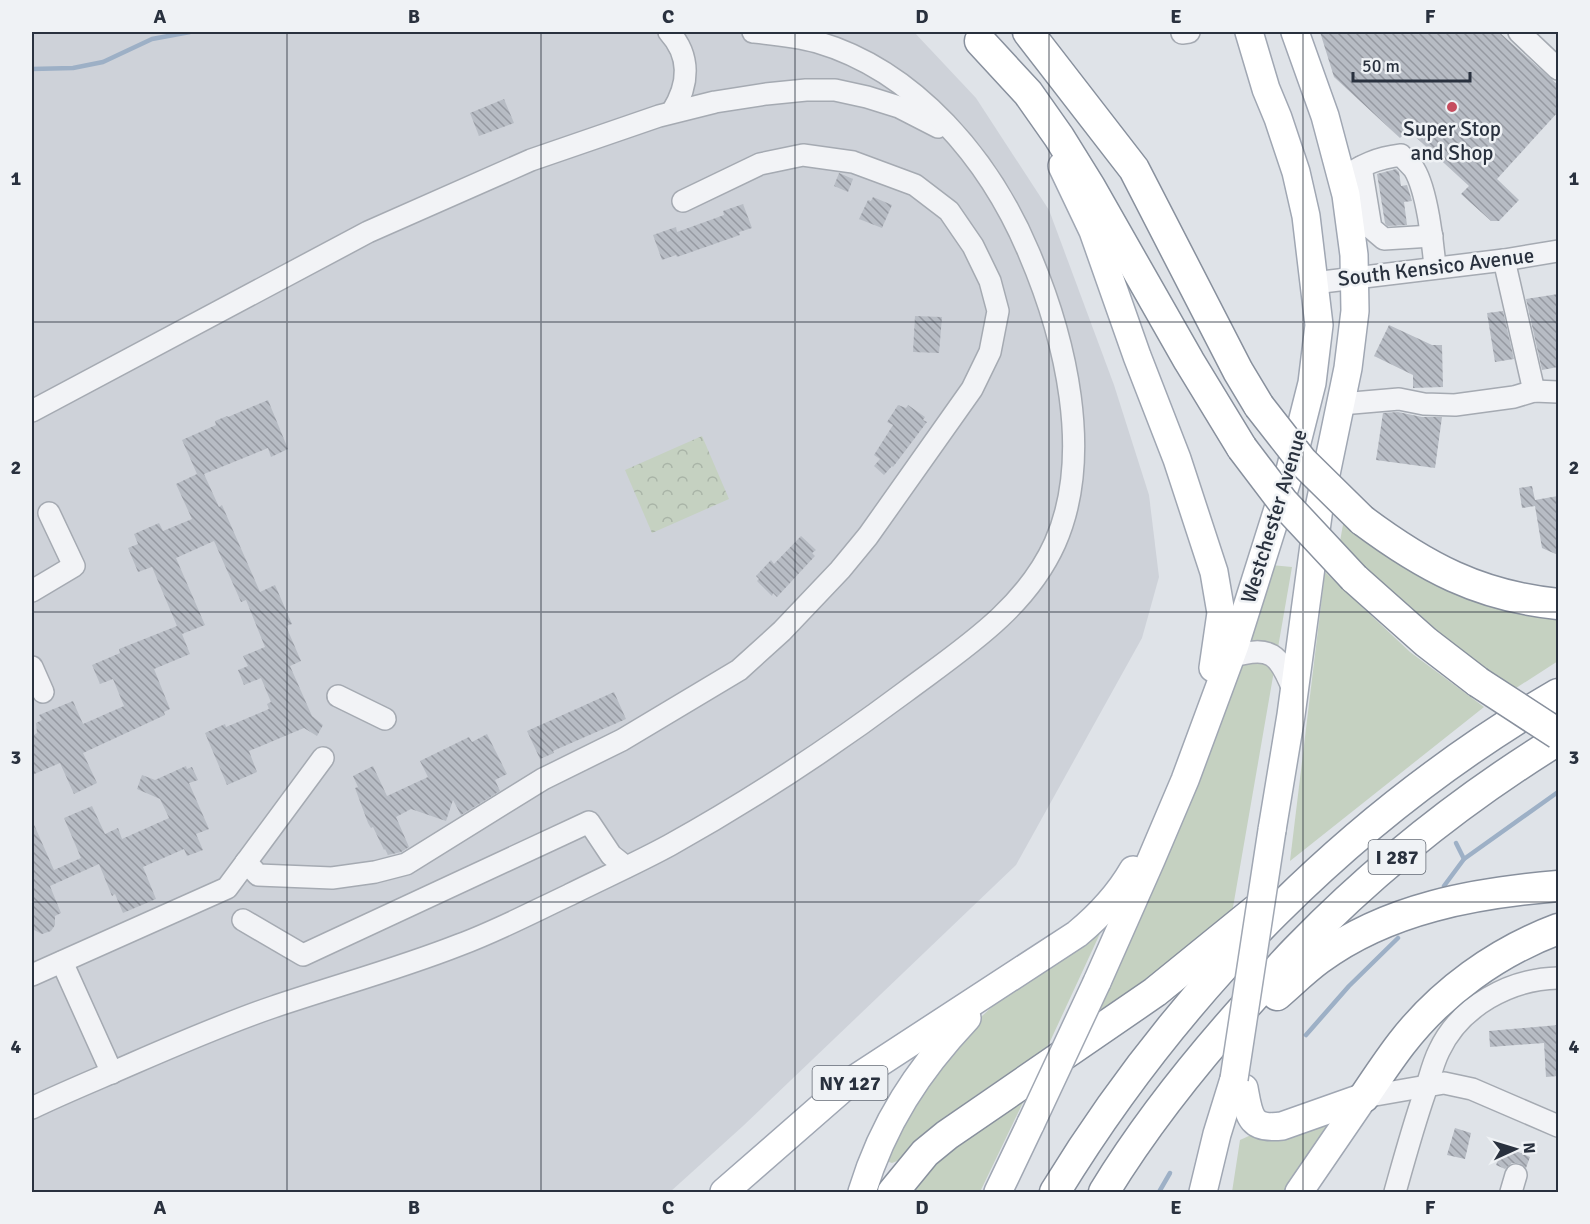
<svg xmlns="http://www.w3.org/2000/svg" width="1590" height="1224" font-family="Signika,sans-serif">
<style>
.built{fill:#ced2d9}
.green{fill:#c5d1c1}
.park{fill:url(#park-crowns)}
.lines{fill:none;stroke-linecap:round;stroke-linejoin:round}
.stream{stroke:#9db0c6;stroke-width:4.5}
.building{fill:url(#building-back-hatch)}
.minor-casing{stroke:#a5aab2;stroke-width:24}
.major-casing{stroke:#a0a7b3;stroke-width:30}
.highway-casing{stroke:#88909d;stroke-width:33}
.minor{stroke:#f2f3f6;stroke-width:21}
.major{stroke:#fff;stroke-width:27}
.highway{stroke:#fff;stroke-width:30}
.major-bridge-casing{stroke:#a0a7b3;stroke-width:30;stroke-linecap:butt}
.highway-bridge-casing{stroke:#88909d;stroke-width:33;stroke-linecap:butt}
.major-bridge{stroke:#fff;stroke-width:27}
.highway-bridge{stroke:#fff;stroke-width:30}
.grid{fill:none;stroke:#29313e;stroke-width:1.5;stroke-opacity:0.55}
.poi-dot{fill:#c54c5e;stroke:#eff2f5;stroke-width:2}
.labels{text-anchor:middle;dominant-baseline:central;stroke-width:5;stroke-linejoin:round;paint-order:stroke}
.shield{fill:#eff2f5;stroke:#646b75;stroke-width:1.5}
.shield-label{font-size:20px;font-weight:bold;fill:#29313e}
.poi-label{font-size:21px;fill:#29313e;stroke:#eff2f5}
.street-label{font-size:21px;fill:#29313e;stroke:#eff2f5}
.neatline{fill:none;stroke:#29313e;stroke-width:2}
.grid-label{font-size:20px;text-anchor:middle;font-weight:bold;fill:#29313e}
</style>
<defs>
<pattern id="park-crowns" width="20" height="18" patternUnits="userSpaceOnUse" patternTransform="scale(1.5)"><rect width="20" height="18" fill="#c5d1c1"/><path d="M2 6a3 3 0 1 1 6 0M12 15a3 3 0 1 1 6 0" fill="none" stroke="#a9b4a7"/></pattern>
<pattern id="building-back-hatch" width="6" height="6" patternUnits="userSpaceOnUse" patternTransform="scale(1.5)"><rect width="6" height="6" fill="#b7bcc4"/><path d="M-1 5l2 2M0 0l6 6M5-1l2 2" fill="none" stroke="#9599a1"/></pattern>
</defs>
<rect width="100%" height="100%" fill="#dfe3e8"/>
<polygon class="built" points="32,32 914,32 976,98 1049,210 1114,385 1149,495 1159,577 1142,638 1016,865 743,1126 670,1192 32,1192"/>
<g class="green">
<polygon points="1344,519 1496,605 1558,619 1558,661 1513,690 1436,634 1339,547"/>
<polygon points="1271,565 1292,567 1232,913 1097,1016 1170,851 1236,676"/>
<polygon points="1325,572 1410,652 1484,707 1290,861"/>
<polygon points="1103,927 1047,1048 975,1096 902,1159 892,1163 889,1162 887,1152 905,1109 970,1027 1020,981"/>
<polygon points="1028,1092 980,1192 907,1192 929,1167"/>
<polygon points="1332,1120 1288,1192 1232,1192 1240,1140 1251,1135 1264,1138"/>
</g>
<polygon class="park" points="702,436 729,499 652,533 625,470"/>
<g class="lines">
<g class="stream">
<polyline points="32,69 73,68 103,62 152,39 190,32"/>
<polyline points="1456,843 1464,859"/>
<polyline points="1444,886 1464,859 1558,792"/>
<polyline points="1306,1035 1349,986 1398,938"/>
<polyline points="1159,1192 1170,1173"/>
</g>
</g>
<g class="building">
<polygon points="1320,32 1499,32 1558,85 1558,112 1497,179 1519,200 1499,221 1491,221 1461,194 1469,186 1408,130 1400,138 1334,77"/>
<polygon points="504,99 514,123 479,136 470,113"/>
<polygon points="1396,169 1399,172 1401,186 1407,185 1412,201 1404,202 1407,225 1388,226 1385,223 1377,174"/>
<polygon points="839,173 853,179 848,192 834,186"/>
<polygon points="873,197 892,205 882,228 859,219 868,200 871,201"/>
<polygon points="743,204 752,228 739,232 740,235 677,257 676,255 662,260 653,235 676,227 677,232 724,215 723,211"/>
<polygon points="1558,294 1558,367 1542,370 1526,299"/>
<polygon points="1503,311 1514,359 1495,362 1487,313"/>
<polygon points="915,316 942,317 939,353 913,352"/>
<polygon points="1389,325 1432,345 1442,345 1443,387 1413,388 1413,375 1374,356"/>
<polygon points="268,400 288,449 271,457 268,448 204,474 219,507 222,505 260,592 275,585 292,624 286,626 301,661 290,666 312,716 323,725 317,736 304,728 249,751 257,772 227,785 205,733 225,724 226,727 269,709 267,704 271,702 261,678 244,685 238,670 248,666 243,656 265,647 246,600 241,602 214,541 176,558 205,625 182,634 190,654 154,669 170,709 164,712 165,715 83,753 97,783 74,794 60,763 32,775 32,736 37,733 36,723 42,720 39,715 73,701 83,724 124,706 113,679 100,684 92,665 120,653 119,649 177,626 152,567 138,572 128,548 138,544 134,534 159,523 163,531 192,519 176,484 197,474 182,440 216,425 215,421 227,416 228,417"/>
<polygon points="898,405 906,408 908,405 925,417 923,420 927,422 893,467 892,466 884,475 874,466 880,459 874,455 893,425 887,422"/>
<polygon points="1398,412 1422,417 1442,417 1435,468 1376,460 1383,413"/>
<polygon points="1532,486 1535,500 1558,496 1558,555 1542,548 1535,506 1522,508 1519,488"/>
<polygon points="801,536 816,550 812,553 815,556 777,597 773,593 772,596 757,581 759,579 756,576 771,560 774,564"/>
<polygon points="614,692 626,719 553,751 554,753 540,759 527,731"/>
<polygon points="487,734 507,774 495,780 500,791 461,815 453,800 446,821 411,809 396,817 409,847 401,852 388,855 385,849 384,850 373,827 371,828 368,823 355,788 358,787 353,776 373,766 387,796 428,777 420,761 469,737 472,742"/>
<polygon points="186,766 187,769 192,767 198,780 189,783 209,829 196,834 203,850 187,856 184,849 143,867 156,899 123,913 115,894 112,896 99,864 50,886 61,913 55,916 55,925 51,931 42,934 32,929 32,820 54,870 81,858 64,818 92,806 105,834 118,828 122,839 169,818 160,799 137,789 142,775 155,780"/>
<polygon points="1558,1025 1558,1076 1546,1077 1544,1043 1490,1047 1489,1031"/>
<polygon points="1455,1128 1471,1133 1465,1159 1447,1155"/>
<polygon points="1504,1146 1530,1157 1526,1168 1519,1163 1512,1163 1505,1169 1496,1165"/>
</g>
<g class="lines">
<g class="minor-casing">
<g id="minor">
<path d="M669,32C691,56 689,85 672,112"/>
<polyline points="1519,32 1558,69"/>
<polyline points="1182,33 1189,32"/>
<polyline points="1361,167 1371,228 1384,239 1432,236"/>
<path d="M1342,178C1363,165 1376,158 1401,155C1405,160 1410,164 1414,169C1427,190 1433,243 1435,268"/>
<polyline points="1504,260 1534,391"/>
<polyline points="1314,283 1504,260 1558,251"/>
<polyline points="1341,404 1399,399 1424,404 1455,405 1514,397 1534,391 1558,392"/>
<polyline points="32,411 368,232 531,160 659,116 715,102 766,94 806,90 835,90 867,97 899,107 938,127"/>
<polyline points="32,591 74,566 49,513"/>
<path d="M1230,657C1271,645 1279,653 1294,692"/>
<polyline points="32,667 43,692"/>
<polyline points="338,696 385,719"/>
<polyline points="246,862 258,875 332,878 375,872 406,864 543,779 622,740 739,670 782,631 840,570 868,536 972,389 990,352 998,311 990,281 973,246 949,211 915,185 853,162 803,155 760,164 683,201"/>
<polyline points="243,920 303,955 589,822 611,855 626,867"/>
<polyline points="62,962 112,1073"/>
<polyline points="32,975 227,888 323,758"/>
<polyline points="1364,1097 1444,1083 1472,1089 1558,1126"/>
<path d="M32,1108C65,1092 100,1078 134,1063C180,1043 226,1023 273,1007C335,986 398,969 459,945C497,931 533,912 569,895C603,878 637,863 670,845C751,800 830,748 905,692C961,650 1025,610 1055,543C1094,455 1065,337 1029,253C990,160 916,71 817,42C796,36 774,34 753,32"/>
<path d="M1395,1192C1404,1160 1413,1127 1424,1095C1429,1081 1432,1065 1439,1051C1460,1006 1510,979 1558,978"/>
<polyline points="1511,1192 1516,1175"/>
</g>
</g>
<g class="major-casing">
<g id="major">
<polyline points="1062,166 1093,231 1137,356 1177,459 1214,572 1221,613 1213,668"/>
<polyline points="1272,830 1291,715 1319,508 1348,368 1355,311 1354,255 1346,195 1325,116 1295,32"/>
<polyline points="1097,982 1151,860 1185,780 1235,645 1289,474 1312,383 1319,325 1306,216 1296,172 1278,118 1266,89 1249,32"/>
<path d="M1244,1088C1249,1115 1249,1130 1282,1126L1364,1097"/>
<path d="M724,1192L850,1082L1077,934C1100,915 1118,896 1133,870"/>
<path d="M862,1192C883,1123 918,1070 967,1018"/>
<polyline points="998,1192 1031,1123"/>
<polyline points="1203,1192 1217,1134 1234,1079"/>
<polyline points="1299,1192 1364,1097"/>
</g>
</g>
<g class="highway-casing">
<g id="highway">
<polyline points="1028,32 1134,169 1238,371 1259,406"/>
<polyline points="980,41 1028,93 1059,137 1090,187 1189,361 1242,448"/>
<path d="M1362,520C1425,567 1479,596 1558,604"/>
<polyline points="1354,578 1426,642 1478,682"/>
<path d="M1277,995C1291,983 1304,970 1319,959C1388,908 1476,893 1558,886"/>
<path d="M1364,1097C1376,1079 1388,1061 1401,1044C1441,992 1497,952 1558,929"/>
<polyline points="893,1192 925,1153 947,1135 1155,992 1256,910"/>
<path d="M1055,1192C1179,989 1352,814 1558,694"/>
<path d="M1104,1192C1146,1123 1196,1061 1250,1001C1266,983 1282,964 1299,947C1376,868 1464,798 1558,740"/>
</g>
</g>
<use href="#minor" class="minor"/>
<use href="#major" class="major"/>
<use href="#highway" class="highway"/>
<g class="major-bridge-casing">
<g id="major-bridge">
<polyline points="1234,1079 1272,830"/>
<polyline points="1031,1123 1097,982"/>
</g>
</g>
<g class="highway-bridge-casing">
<g id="highway-bridge">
<polyline points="1259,406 1302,461 1362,520"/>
<polyline points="1242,448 1283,502 1354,578"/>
<polyline points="1478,682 1558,734"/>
</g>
</g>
<use href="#major-bridge" class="major-bridge"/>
<use href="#highway-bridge" class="highway-bridge"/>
</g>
<path class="grid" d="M287,32V1192M541,32V1192M795,32V1192M1049,32V1192M1303,32V1192M32,322H1558M32,612H1558M32,902H1558"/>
<circle class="poi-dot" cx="1452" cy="107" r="6"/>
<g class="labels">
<g class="shield">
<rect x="1368.5" y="840" width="57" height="34" rx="4.5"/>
<rect x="812.5" y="1066" width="75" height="34" rx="4.5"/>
</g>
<g class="shield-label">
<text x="1397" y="857">I 287</text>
<text x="850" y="1083">NY 127</text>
</g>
<g class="poi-label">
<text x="1452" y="129">Super Stop<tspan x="1452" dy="24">and Shop</tspan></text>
</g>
<g class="street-label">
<text transform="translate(1436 267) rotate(-7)">South Kensico Avenue</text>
<text transform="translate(1274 516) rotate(-73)">Westchester Avenue</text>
</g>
</g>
<rect width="1590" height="1224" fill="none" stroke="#eff2f5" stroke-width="66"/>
<g transform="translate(1515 1149) rotate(86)" stroke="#eff2f5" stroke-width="4.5" paint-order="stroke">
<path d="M0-4.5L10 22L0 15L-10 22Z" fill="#29313e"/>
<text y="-9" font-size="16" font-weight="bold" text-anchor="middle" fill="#29313e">N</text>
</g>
<path d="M1353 72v9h117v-9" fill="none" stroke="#29313e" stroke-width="3"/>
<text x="1362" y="72" font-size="18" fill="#29313e" stroke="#eff2f5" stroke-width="4.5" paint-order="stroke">50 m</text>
<rect x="33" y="33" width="1524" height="1158" class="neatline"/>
<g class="grid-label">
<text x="160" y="23">A</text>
<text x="414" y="23">B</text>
<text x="668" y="23">C</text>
<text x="922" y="23">D</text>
<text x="1176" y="23">E</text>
<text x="1430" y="23">F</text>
<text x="16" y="185">1</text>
<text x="1574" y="185">1</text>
<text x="16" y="474">2</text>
<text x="1574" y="474">2</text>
<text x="16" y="764">3</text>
<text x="1574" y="764">3</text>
<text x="16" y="1053">4</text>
<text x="1574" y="1053">4</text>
<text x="160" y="1214">A</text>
<text x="414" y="1214">B</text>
<text x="668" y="1214">C</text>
<text x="922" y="1214">D</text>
<text x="1176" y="1214">E</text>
<text x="1430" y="1214">F</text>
</g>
</svg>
